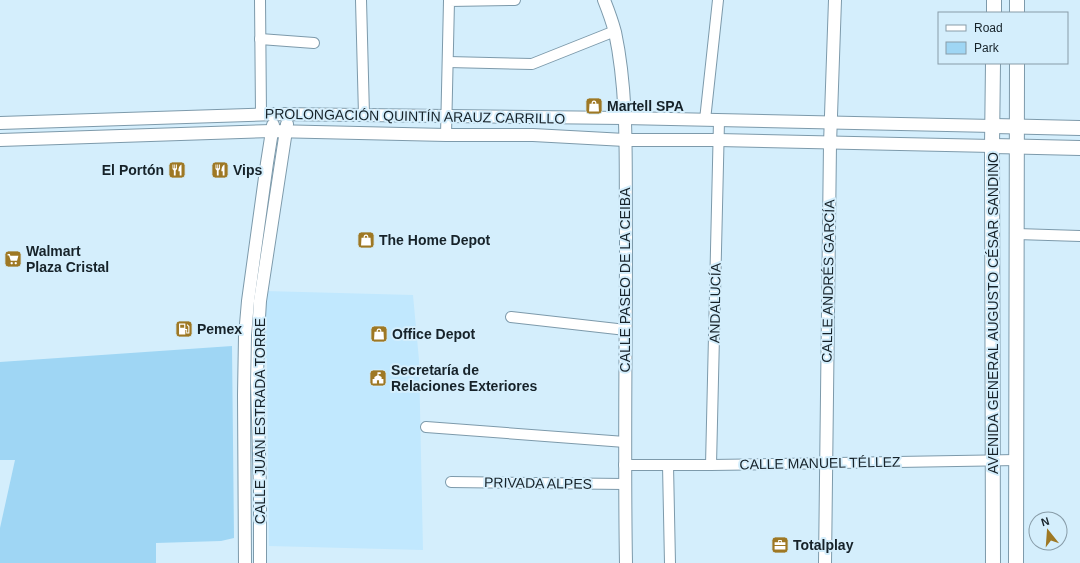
<svg xmlns="http://www.w3.org/2000/svg" width="1080" height="563" font-family="Arial,sans-serif">
<style>
.built{fill:#c1e8fe}
.green{fill:#9fd6f4}
.lines{fill:none;stroke-linecap:round;stroke-linejoin:round}
.minor-casing{stroke:#7d9aab;stroke-width:12}
.tertiary-casing{stroke:#7d9aab;stroke-width:14}
.secondary-casing{stroke:#7d9aab;stroke-width:16}
.minor{stroke:#fff;stroke-width:10}
.tertiary{stroke:#fff;stroke-width:12}
.secondary{stroke:#fff;stroke-width:14}
.labels{text-anchor:middle;dominant-baseline:central;stroke-width:4;stroke-linejoin:round;paint-order:stroke}
.poi-label{font-size:14px;font-weight:bold;fill:#162229;stroke:#d4eefc;text-anchor:start}
.street-label{font-size:14px;fill:#162229;stroke:#d4eefc}
</style>
<rect width="100%" height="100%" fill="#d4eefc"/>
<polygon class="built" points="265,291 413,295 419,360 423,550 269,546 267,358 262,358"/>
<polygon class="green" points="232,346 234,538 221,541 156,543 156,563 0,563 0,528 15,460 0,460 0,362"/>
<g class="lines">
<g class="minor-casing">
<g id="minor">
<polyline points="260,0 261,114"/>
<polyline points="361,0 364,115"/>
<polyline points="260,39 314,43"/>
<polyline points="448,62 532,64 615,31"/>
<polyline points="705,120 718,0"/>
<polyline points="446,135 449,1 515,0"/>
<polyline points="1017,234 1080,236"/>
<polyline points="511,317 626,330"/>
<polyline points="426,427 625,442"/>
<polyline points="624,465 711,465 1017,460"/>
<polyline points="668,465 670,563"/>
<polyline points="711,465 719,121"/>
<polyline points="451,482 625,484"/>
</g>
</g>
<g class="tertiary-casing">
<g id="tertiary">
<path d="M604,0C608,10 612,21 615,32C629,98 625,169 626,237C626,345 624,454 626,563"/>
<polyline points="0,123 276,114 624,118 993,126"/>
<polyline points="0,140 272,131 446,135 533,135 625,140 718,140 992,146"/>
<polyline points="245,563 244,395 245,336 248,301 267,163 273,125"/>
<polyline points="260,563 260,490 257,382 258,334 260,301 287,124"/>
<polyline points="825,563 830,144 835,0"/>
</g>
</g>
<g class="secondary-casing">
<g id="secondary">
<polyline points="1017,0 1017,13"/>
<polyline points="994,13 994,0"/>
<polyline points="993,126 1080,128"/>
<polyline points="992,146 1080,148"/>
<polyline points="993,563 992,146 993,63"/>
<polyline points="1016,563 1017,63"/>
</g>
</g>
<use href="#minor" class="minor"/>
<use href="#tertiary" class="tertiary"/>
<use href="#secondary" class="secondary"/>
</g>
<defs>
<g id="shop-square" transform="scale(0.9)"><rect x="-9" y="-9" width="18" height="18" rx="4" fill="#9e7824" stroke="#d4eefc"/><path d="M-5-2.5h2.3a2.7 3.5 0 0 1 5.4 0H5L5.5 6h-11ZM-1.5-2.5h3a1.5 2.3 0 0 0-3 0Z" fill="#fff"/></g>
<g id="restaurant-square" transform="scale(0.9)"><rect x="-9" y="-9" width="18" height="18" rx="4" fill="#9e7824" stroke="#d4eefc"/><path d="M-5-6h1v4h1v-4h1v4h1v-4h1v5L-1.5 .5V6h-2V.5L-5-1ZM5-6V6H3V1.5H1.5Q1.5-4 5-6Z" fill="#fff"/></g>
<g id="supermarket-square" transform="scale(0.9)"><rect x="-9" y="-9" width="18" height="18" rx="4" fill="#9e7824" stroke="#d4eefc"/><path d="M-6-5.5h2.5l.6 2H6L4.5 2H-2.5L-4.4-4H-6ZM-1.5 3.2a1.3 1.3 0 1 0 .1 0ZM3 3.2a1.3 1.3 0 1 0 .1 0Z" fill="#fff"/></g>
<g id="fuel-square" transform="scale(0.9)"><rect x="-9" y="-9" width="18" height="18" rx="4" fill="#9e7824" stroke="#d4eefc"/><path d="M-5.5-6h7V0h2V4h1.3V-2.5L3-4.5l.8-.8L6-3V5H2.5V1h-1V6h-7ZM-4.2-4.7v3.2H.2V-4.7Z" fill="#fff"/></g>
<g id="civic-square" transform="scale(0.9)"><rect x="-9" y="-9" width="18" height="18" rx="4" fill="#9e7824" stroke="#d4eefc"/><path d="M-.6-6.5H3V-4.5H.6V-3L4-1V1h2V6H-6V1h2V-1L-.6-3ZM-1.2 2.5V6h2.4V2.5Z" fill="#fff"/></g>
<g id="office-square" transform="scale(0.9)"><rect x="-9" y="-9" width="18" height="18" rx="4" fill="#9e7824" stroke="#d4eefc"/><path d="M-6-3h4V-5.5h4V-3h4V5H-6ZM-1-4.5V-3h2v-1.5ZM-6 0V1H6V0Z" fill="#fff"/></g>
</defs>
<g fill-rule="evenodd">
<use href="#shop-square" x="594" y="106"/>
<use href="#restaurant-square" x="177" y="170"/>
<use href="#restaurant-square" x="220" y="170"/>
<use href="#shop-square" x="366" y="240"/>
<use href="#supermarket-square" x="13" y="259"/>
<use href="#fuel-square" x="184" y="329"/>
<use href="#shop-square" x="379" y="334"/>
<use href="#civic-square" x="378" y="378"/>
<use href="#office-square" x="780" y="545"/>
</g>
<g class="labels">
<g class="poi-label">
<text x="607" y="106">Martell SPA</text>
<text x="164" y="170" text-anchor="end">El Portón</text>
<text x="233" y="170">Vips</text>
<text x="379" y="240">The Home Depot</text>
<text x="26" y="251">Walmart<tspan x="26" dy="16">Plaza Cristal</tspan></text>
<text x="197" y="329">Pemex</text>
<text x="392" y="334">Office Depot</text>
<text x="391" y="370">Secretaría de<tspan x="391" dy="16">Relaciones Exteriores</tspan></text>
<text x="793" y="545">Totalplay</text>
</g>
<g class="street-label">
<text transform="translate(415 116) rotate(1)">PROLONGACIÓN QUINTÍN ARAUZ CARRILLO</text>
<text transform="translate(625 280) rotate(-90)">CALLE PASEO DE LA CEIBA</text>
<text transform="translate(828 281) rotate(-89)">CALLE ANDRÉS GARCÍA</text>
<text transform="translate(715 303) rotate(-89)">ANDALUCÍA</text>
<text transform="translate(993 313) rotate(-90)">AVENIDA GENERAL AUGUSTO CÉSAR SANDINO</text>
<text transform="translate(260 421) rotate(-90)">CALLE JUAN ESTRADA TORRE</text>
<text transform="translate(820 463) rotate(-1)">CALLE MANUEL TÉLLEZ</text>
<text transform="translate(538 483) rotate(1)">PRIVADA ALPES</text>
</g>
</g>
<rect x="938" y="12" width="130" height="52" fill="#d4eefc" stroke="#889ca8"/>
<rect x="946" y="25" width="20" height="6" fill="#ffffff" stroke="#889ca8"/>
<text x="974" y="32" font-size="12" fill="#162229">Road</text>
<rect x="946" y="42" width="20" height="12" fill="#9fd6f4" stroke="#889ca8"/>
<text x="974" y="52" font-size="12" fill="#162229">Park</text>
<g transform="translate(1048 531) rotate(343)"><circle r="19" fill="#d4eefc" stroke="#889ca8"/>
<path d="M0-3L7 15L0 10L-7 15Z" fill="#9e7824"/>
<text y="-6" font-size="11" font-weight="bold" text-anchor="middle" fill="#162229">N</text>
</g>
</svg>
